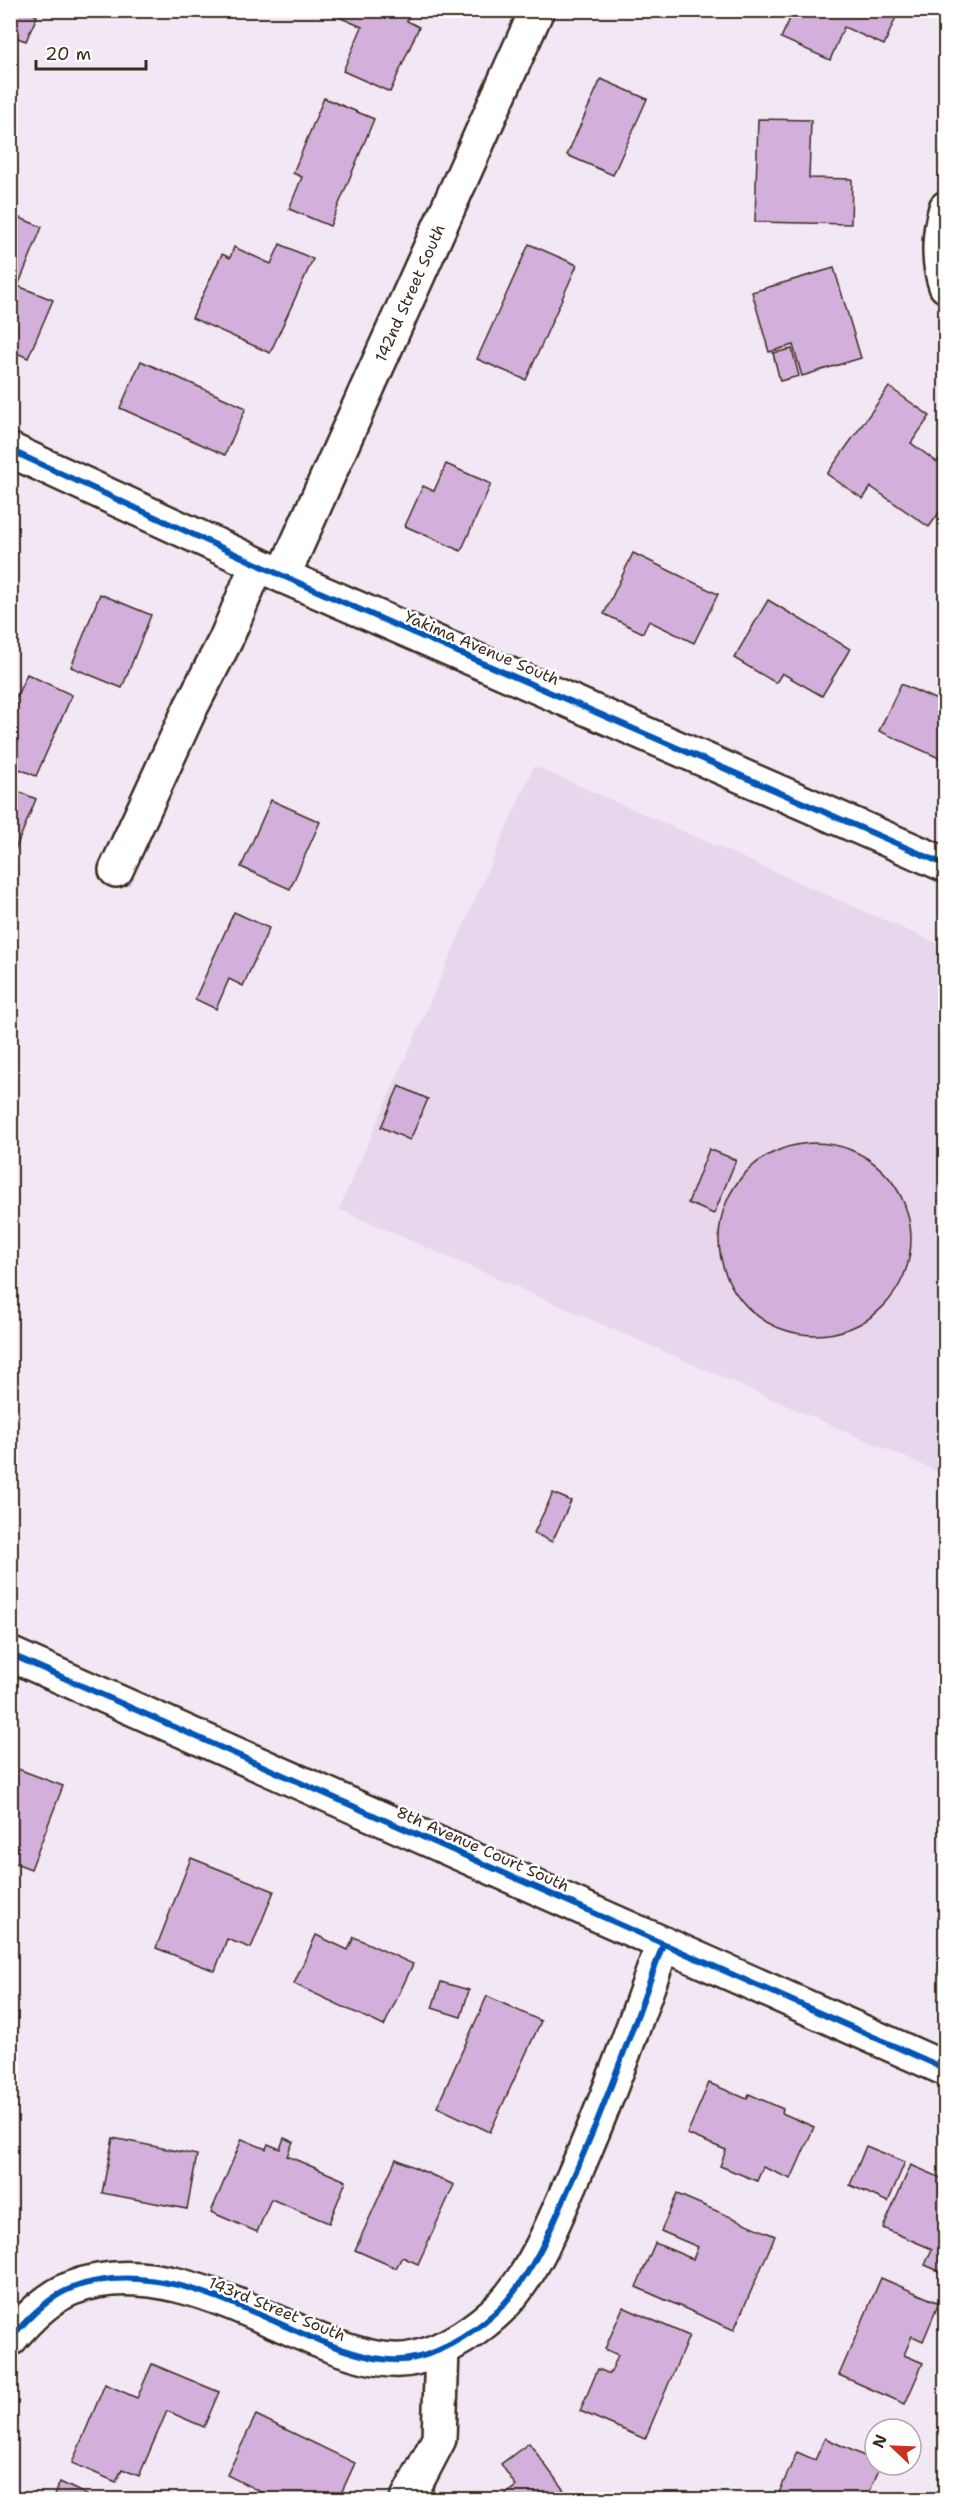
<svg xmlns="http://www.w3.org/2000/svg" width="956" height="2510" font-family="'Shantell Sans',sans-serif">
<style>
.built{fill:#e8d6ec}
.building{fill:#d2b0db;stroke:#3b2a1e;stroke-width:1.5}
.lines{fill:none;stroke-linecap:round;stroke-linejoin:round}
.minor-casing{stroke:#3b2a1e;stroke-width:38}
.minor{stroke:#fff;stroke-width:33}
.cycleway-casing{stroke:#fff;stroke-width:10}
.cycleway{stroke:#0057b8;stroke-width:6}
.labels{text-anchor:middle;dominant-baseline:central;stroke-width:5;stroke-linejoin:round;paint-order:stroke}
.street-label{font-size:16px;fill:#3b2a1e;stroke:#fff}
</style>
<rect width="100%" height="100%" fill="#f2e7f4"/>
<filter id="ink" filterUnits="userSpaceOnUse"><feTurbulence type="fractalNoise" baseFrequency=".0167" numOctaves="2"/><feDisplacementMap in="SourceGraphic" scale="12" xChannelSelector="R" yChannelSelector="G"/><feConvolveMatrix kernelMatrix="1 2 1 2 8 2 1 2 1" color-interpolation-filters="sRGB"/></filter>
<g filter="url(#ink)">
<polygon class="built" points="534,766 945,947 945,1475 339,1209"/>
<g class="building">
<polygon points="10,10 25,10 37,16 26,41 12,36 10,40"/>
<polygon points="344,10 411,10 407,21 419,27 390,92 343,71 362,27 341,18"/>
<polygon points="794,10 899,10 884,45 844,27 830,60 781,38"/>
<polygon points="601,79 647,99 613,175 567,155"/>
<polygon points="324,98 374,119 330,226 289,209 302,177 293,173"/>
<polygon points="758,119 811,120 809,178 852,179 851,224 755,222"/>
<polygon points="10,214 42,227 18,286 53,300 28,358 10,350"/>
<polygon points="280,244 313,259 270,353 192,318 222,254 230,258 234,247 271,264"/>
<polygon points="529,244 577,265 526,380 477,359"/>
<polygon points="834,268 861,358 802,376 793,345 769,352 752,292"/>
<polygon points="792,349 799,376 780,381 773,353"/>
<polygon points="141,361 246,408 225,455 120,408"/>
<polygon points="889,387 930,416 911,443 937,462 946,450 946,503 929,527 871,487 863,499 827,474"/>
<polygon points="446,464 491,484 461,551 405,526 423,486 434,491"/>
<polygon points="633,553 718,594 694,643 649,621 643,633 604,614"/>
<polygon points="100,594 151,615 122,688 71,667"/>
<polygon points="768,600 850,649 822,696 782,673 776,683 734,658"/>
<polygon points="27,674 72,695 36,776 10,765 10,710"/>
<polygon points="901,684 946,704 946,761 879,731"/>
<polygon points="10,788 36,799 10,862"/>
<polygon points="271,800 320,822 290,889 241,867"/>
<polygon points="234,912 269,928 243,986 229,979 216,1009 195,999"/>
<polygon points="399,1086 428,1099 410,1140 381,1127"/>
<circle cx="815" cy="1239" r="96"/>
<polygon points="709,1149 736,1160 714,1214 688,1203"/>
<polygon points="553,1493 571,1501 552,1542 534,1533"/>
<polygon points="18,1769 63,1786 31,1869 10,1861 10,1789"/>
<polygon points="191,1858 274,1891 251,1948 227,1939 215,1971 156,1948"/>
<polygon points="316,1935 348,1950 354,1937 413,1964 384,2026 294,1984"/>
<polygon points="441,1982 469,1990 461,2017 432,2008"/>
<polygon points="487,1996 541,2021 490,2132 437,2107"/>
<polygon points="709,2083 747,2099 749,2094 783,2109 782,2113 814,2127 791,2179 763,2167 757,2181 720,2166 726,2150 687,2134"/>
<polygon points="113,2138 197,2155 187,2209 102,2193"/>
<polygon points="284,2138 293,2142 287,2156 346,2181 329,2223 271,2199 257,2232 211,2212 242,2139 266,2149 268,2144 280,2149"/>
<polygon points="866,2146 905,2162 888,2202 850,2185"/>
<polygon points="396,2159 454,2185 418,2264 402,2257 396,2268 355,2250"/>
<polygon points="911,2165 946,2180 946,2274 925,2265 932,2249 883,2228"/>
<polygon points="677,2194 775,2236 734,2330 636,2287 655,2243 693,2259 698,2247 661,2231"/>
<polygon points="881,2278 939,2303 923,2341 912,2336 904,2355 923,2363 905,2404 839,2375"/>
<polygon points="623,2307 689,2336 645,2439 580,2411 598,2369 610,2374 618,2355 605,2349"/>
<polygon points="152,2364 219,2392 204,2427 167,2411 139,2476 122,2469 116,2482 72,2463 105,2384 137,2398"/>
<polygon points="256,2415 355,2463 338,2500 277,2500 227,2475"/>
<polygon points="825,2438 875,2461 875,2465 881,2465 866,2500 789,2500 778,2495 797,2452 815,2460"/>
<polygon points="529,2443 571,2500 498,2500 516,2486 501,2464"/>
<polygon points="60,2482 97,2500 52,2500"/>
</g>
<g class="lines">
<g class="minor-casing">
<g id="minor">
<path d="M946,208C939,232 937,262 946,286"/>
<polyline points="10,450 283,576 946,865"/>
<polyline points="283,576 537,10"/>
<polyline points="116,870 191,707 226,639 257,565"/>
<polyline points="10,1654 946,2069"/>
<path d="M10,2339C26,2320 48,2297 72,2288C153,2257 241,2308 315,2339C342,2350 385,2366 415,2358C447,2351 480,2328 503,2305C536,2269 554,2221 573,2178C607,2101 635,2023 663,1944"/>
<polyline points="407,2500 439,2439 442,2349"/>
</g>
</g>
<use href="#minor" class="minor"/>
<g class="cycleway-casing">
<g id="cycleway">
<polyline points="10,450 283,576 946,865"/>
<polyline points="10,1654 946,2069"/>
<path d="M10,2339C26,2320 48,2297 72,2288C153,2257 241,2308 315,2339C342,2350 385,2366 415,2358C447,2351 480,2328 503,2305C536,2269 554,2221 573,2178C607,2101 635,2023 663,1944"/>
</g>
</g>
<use href="#cycleway" class="cycleway"/>
</g>
</g>
<g class="labels">
<g class="street-label">
<text transform="translate(410 293) rotate(-66)">142nd Street South</text>
<text transform="translate(482 648) rotate(23)">Yakima Avenue South</text>
<text transform="translate(483 1849) rotate(24)">8th Avenue Court South</text>
<text transform="translate(277 2309) rotate(22)">143rd Street South</text>
</g>
</g>
<rect width="956" height="2510" fill="none" stroke="#fff" stroke-width="36"/>
<rect x="18" y="18" width="920" height="2474" fill="none" stroke="#3b2a1e" stroke-width="2" filter="url(#ink)"/>
<g transform="translate(893 2447) rotate(293)"><circle r="28" fill="#ffffff" stroke="#b1aaa5" stroke-width="1.5"/>
<path d="M0-4.5L10 22L0 15L-10 22Z" fill="#c8321e"/>
<text y="-9" font-size="16" font-weight="bold" text-anchor="middle" fill="#3b2a1e">N</text>
</g>
<path d="M36 60v9h110v-9" fill="none" stroke="#3b2a1e" stroke-width="3"/>
<text x="45" y="60" font-size="18" fill="#3b2a1e" stroke="#ffffff" stroke-width="4.5" paint-order="stroke">20 m</text>
</svg>
